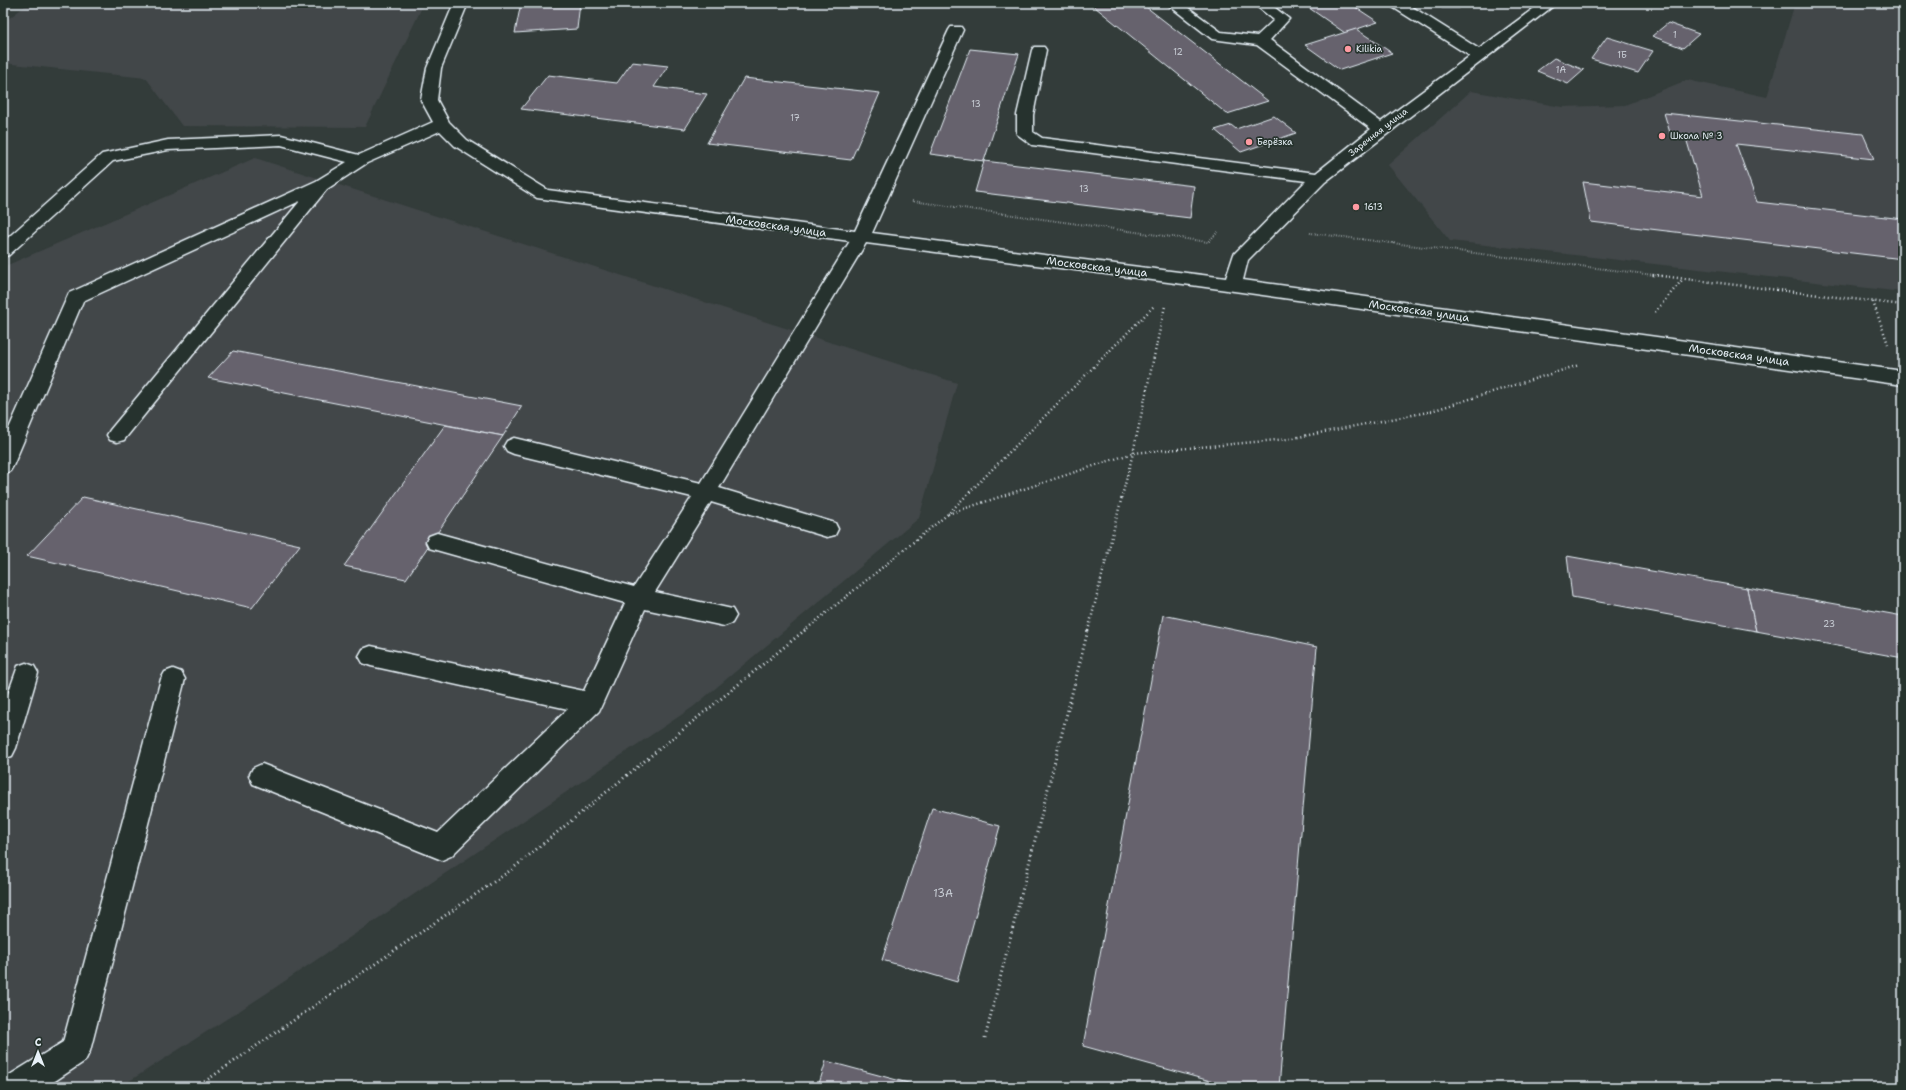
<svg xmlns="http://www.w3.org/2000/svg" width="1906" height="1090" font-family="'Shantell Sans',sans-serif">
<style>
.built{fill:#424749}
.building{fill:#66626d;stroke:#e8f1f8}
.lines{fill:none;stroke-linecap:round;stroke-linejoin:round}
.minor-casing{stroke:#e8f1f8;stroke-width:3}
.path-far2{stroke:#e8f1f8;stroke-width:2;stroke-dasharray:0.5 2;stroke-linecap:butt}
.path-far1{stroke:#e8f1f8;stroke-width:2.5;stroke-dasharray:1 3;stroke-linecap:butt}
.path{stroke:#e8f1f8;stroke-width:3;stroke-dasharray:1 3.5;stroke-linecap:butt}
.minor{fill:#26332d;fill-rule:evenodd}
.poi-dot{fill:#ff9aa2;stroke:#26332d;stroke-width:1.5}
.labels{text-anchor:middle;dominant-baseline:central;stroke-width:3.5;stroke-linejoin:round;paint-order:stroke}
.number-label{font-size:9px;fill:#c8cdd5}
.far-poi-label{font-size:9px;fill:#e8f1f8;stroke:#26332d;text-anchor:start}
.far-street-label{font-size:9px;fill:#e8f1f8;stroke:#26332d}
.street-label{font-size:11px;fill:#e8f1f8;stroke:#26332d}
.near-number-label{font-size:11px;fill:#c8cdd5}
</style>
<rect width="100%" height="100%" fill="#333c3a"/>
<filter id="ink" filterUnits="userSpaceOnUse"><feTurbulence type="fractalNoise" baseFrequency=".025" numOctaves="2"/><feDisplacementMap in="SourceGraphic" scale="8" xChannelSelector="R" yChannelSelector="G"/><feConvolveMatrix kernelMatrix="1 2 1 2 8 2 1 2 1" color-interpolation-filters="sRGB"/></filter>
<g filter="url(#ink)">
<g class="built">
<polygon points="29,3 424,3 365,127 182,126 146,78 3,63 3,23"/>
<polygon points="1795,3 1903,3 1903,292 1450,241 1388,165 1471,91 1562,107 1625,105 1687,80 1767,97"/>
<polygon points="255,158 957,383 919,518 693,707 264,995 120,1087 3,1087 3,267"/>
</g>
<g class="building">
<polygon points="521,3 580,3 577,29 515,33"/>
<polygon points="1090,3 1141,3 1268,101 1227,114"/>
<polygon points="1302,3 1349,3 1378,22 1345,33"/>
<polygon points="1434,3 1471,3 1459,8 1442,8"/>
<polygon points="1668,23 1699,34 1683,48 1652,36"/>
<polygon points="1356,29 1392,53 1340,70 1305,45"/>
<polygon points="1607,37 1653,51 1638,73 1591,59"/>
<polygon points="970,49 1019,54 984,161 930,154"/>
<polygon points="1554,58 1584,70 1568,84 1537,71"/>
<polygon points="632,62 668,66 654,87 707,94 685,129 521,109 548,75 617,83"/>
<polygon points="744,78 880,93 851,160 707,143"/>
<polygon points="1664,113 1863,134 1874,159 1736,144 1757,202 1903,219 1903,259 1591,222 1583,182 1703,196 1686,138 1671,136"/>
<polygon points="1274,116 1296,133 1241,152 1215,130 1231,125 1236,129"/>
<polygon points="984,161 1194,186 1190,218 975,192"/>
<polygon points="233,351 522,406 503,436 208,378"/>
<polygon points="445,425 503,436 406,579 344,566"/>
<polygon points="83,497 300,545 252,608 27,556"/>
<polygon points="1567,556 1747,588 1756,631 1572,597"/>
<polygon points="1747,588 1903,616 1903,658 1756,631"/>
<polygon points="1163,615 1317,647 1279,1087 1232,1087 1083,1046"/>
<polygon points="932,808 1000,826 957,982 882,960"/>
<polygon points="826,1061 923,1087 818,1087"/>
</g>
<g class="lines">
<g class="minor-casing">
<g id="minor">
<polygon points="454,3 468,3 441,68 437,100 449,122 467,140 548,190 855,231 949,30 951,27 961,27 963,30 872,233 1226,278 1234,254 1306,181 1032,145 1017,134 1017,115 1032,50 1034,47 1044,47 1046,50 1033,115 1033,132 1042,138 1316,173 1371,129 1257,45 1212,39 1166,3 1182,3 1221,32 1257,36 1274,20 1253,3 1269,3 1289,19 1270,40 1381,122 1470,56 1391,6 1389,3 1406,3 1479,49 1541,3 1557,3 1325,182 1248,260 1243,280 1903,371 1903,385 1191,285 866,243 719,488 835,523 838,529 835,535 827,537 711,502 655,592 732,609 736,616 732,623 724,626 645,609 599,711 451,856 442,860 253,784 249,776 253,768 262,764 438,833 568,709 371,666 363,663 359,656 363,649 371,646 584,691 625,603 429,548 426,542 429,536 437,533 634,587 692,497 514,454 507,451 504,446 507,441 514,438 701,483 850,241 537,198 455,146 440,131 367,163 327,189 124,440 117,442 110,440 107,435 110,430 300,201 83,301 13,466 10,471 3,474 3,442 69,293 316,181 347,162 281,145 168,150 113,161 9,255 3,257 3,242 102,154 168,140 281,135 359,155 433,122 421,100 427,68"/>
<polygon points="26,663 34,666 38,673 16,748 12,756 3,759 3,708 18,666"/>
<polygon points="173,669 181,672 185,679 90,1051 85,1061 46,1087 4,1087 8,1076 63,1042 161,679 165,672"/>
</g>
</g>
<g class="path-far2">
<polyline points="912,201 1208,242 1218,232"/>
<polyline points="1310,233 1662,276"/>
</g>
<g class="path-far1">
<polyline points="1653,275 1903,305"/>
<polyline points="1873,302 1888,344"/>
<polyline points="1655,312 1683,279"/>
<polyline points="948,514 1133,453 1288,439 1428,412 1579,365"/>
<polyline points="804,631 948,514 1155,305"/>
<polyline points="1088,631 1133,453 1165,306"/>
</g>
<g class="path">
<polyline points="985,1038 1088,630"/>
<polyline points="197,1087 511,870 805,630"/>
</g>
<use href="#minor" class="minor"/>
</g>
</g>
<g class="poi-dot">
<circle cx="1348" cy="49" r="4"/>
<circle cx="1662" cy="136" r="4"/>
<circle cx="1249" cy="142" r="4"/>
<circle cx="1356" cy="207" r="4"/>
</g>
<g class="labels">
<g class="number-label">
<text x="1675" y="35">1</text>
<text x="1178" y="52">12</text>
<text x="1622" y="55">1Б</text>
<text x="1561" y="70">1А</text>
<text x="976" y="104">13</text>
<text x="795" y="118">17</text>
<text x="1084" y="189">13</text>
<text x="1829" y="624">23</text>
</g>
<g class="far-poi-label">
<text x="1356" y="49">Kilikia</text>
<text x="1670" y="136">Школа № 3</text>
<text x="1257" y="142">Берёзка</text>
<text x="1364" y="207">1613</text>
</g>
<g class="far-street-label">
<text transform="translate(1378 132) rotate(-38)">Заречная улица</text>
</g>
<g class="street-label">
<text transform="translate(776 226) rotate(8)">Московская улица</text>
<text transform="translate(1097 267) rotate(7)">Московская улица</text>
<text transform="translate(1419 311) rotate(8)">Московская улица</text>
<text transform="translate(1739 355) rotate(8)">Московская улица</text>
</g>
<g class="near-number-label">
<text x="943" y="893">13А</text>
</g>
</g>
<rect width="1906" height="1090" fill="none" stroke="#26332d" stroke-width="16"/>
<rect x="8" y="8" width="1890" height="1074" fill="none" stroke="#e8f1f8" stroke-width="1.5" filter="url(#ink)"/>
<g transform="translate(38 1052)" stroke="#26332d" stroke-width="3" paint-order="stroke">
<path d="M0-3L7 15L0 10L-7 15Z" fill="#e8f1f8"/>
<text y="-6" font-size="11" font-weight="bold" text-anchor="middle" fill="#e8f1f8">С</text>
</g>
</svg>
